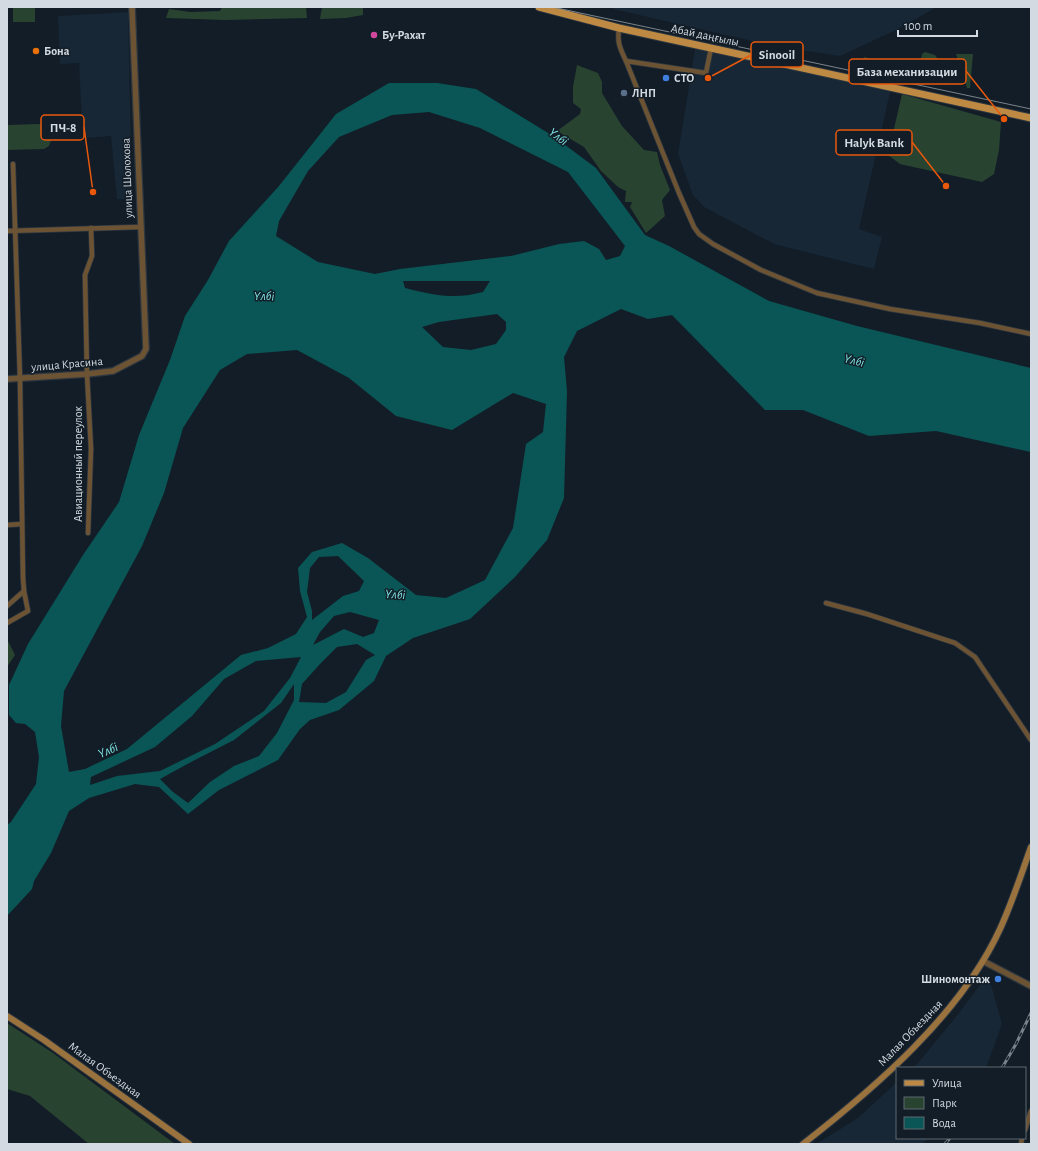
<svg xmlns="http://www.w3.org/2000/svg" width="1038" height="1151" font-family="'Alegreya Sans',sans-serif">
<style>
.built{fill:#172735}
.green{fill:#294331}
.water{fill:#0a5656;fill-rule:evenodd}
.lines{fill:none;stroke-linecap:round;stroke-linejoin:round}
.minor-casing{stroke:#2d3741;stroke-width:6}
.tertiary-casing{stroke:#2d3741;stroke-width:8}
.secondary-casing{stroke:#2d3741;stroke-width:8}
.primary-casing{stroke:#2d3741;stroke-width:9}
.minor{stroke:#6c5333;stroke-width:4.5}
.tertiary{stroke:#6c5333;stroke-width:5.5}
.secondary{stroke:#9a723d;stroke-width:6}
.primary{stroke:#be8a43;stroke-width:7}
.tram{stroke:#7a838b;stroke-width:1}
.rail-casing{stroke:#7a838b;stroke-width:3}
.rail{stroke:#121d27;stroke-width:1.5;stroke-dasharray:4.5;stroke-linecap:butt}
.hotel-dot{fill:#d1479c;stroke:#121d27;stroke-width:1.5}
.food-dot{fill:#e8710a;stroke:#121d27;stroke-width:1.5}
.shop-dot{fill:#3f7fe0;stroke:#121d27;stroke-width:1.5}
.service-dot{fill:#5c6f8a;stroke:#121d27;stroke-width:1.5}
.labels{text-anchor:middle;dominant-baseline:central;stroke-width:3;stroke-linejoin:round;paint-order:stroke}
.poi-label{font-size:12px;font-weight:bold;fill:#d3dae1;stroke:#121d27;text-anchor:start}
.street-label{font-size:12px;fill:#d3dae1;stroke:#121d27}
.water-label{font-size:13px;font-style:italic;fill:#81e9e8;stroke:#121d27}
.leader{fill:none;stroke:#e8590c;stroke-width:1.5}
.callout-dot{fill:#e8590c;stroke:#121d27;stroke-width:1.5}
.callout{fill:#121d27;stroke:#e8590c;stroke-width:1.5}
.callout-label{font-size:13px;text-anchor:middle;font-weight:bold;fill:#d3dae1}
</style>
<rect width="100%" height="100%" fill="#121d27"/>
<g class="built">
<polygon points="613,7 937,7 898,29 840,56 774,46 613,9"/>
<polygon points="128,12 132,199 117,199 111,136 83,138 79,63 60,64 58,16"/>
<polygon points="695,49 808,73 890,92 859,229 882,237 874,269 774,244 704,207 693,195 678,154"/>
<polygon points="988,974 1002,1024 986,1068 913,1068 919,1062 959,1013"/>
<polygon points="897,1082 897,1138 929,1138 922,1144 816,1144 858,1118"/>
</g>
<g class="green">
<polygon points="222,7 306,7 307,18 225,20 166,18 169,9 190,12 220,11"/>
<polygon points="322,7 363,7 363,15 346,18 320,19"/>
<rect x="13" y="8" width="22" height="14"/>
<polygon points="925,52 935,55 950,77 947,85 918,78 922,54"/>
<polygon points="956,54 973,54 970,88 967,88"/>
<polygon points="864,57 871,59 873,63 872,69 860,66"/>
<polygon points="577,65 598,73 602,82 602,93 622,126 644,150 657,152 660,165 670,190 662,200 665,216 646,233 630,207 632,202 625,202 626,191 618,187 601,171 584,147 557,131 580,114 581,109 573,103 573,87"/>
<polygon points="902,94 1001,122 999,150 994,174 982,182 904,165 900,164 888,155"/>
<polygon points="39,124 47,128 52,137 49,146 44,149 7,150 7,125"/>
<polygon points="7,639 15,655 7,667"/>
<polygon points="7,1023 53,1053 175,1144 89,1144 30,1096 7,1089"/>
</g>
<path class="water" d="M389,83H437L476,89L553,136L596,168L645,235L669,246L769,301L857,326L1031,368V452L936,431L869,436L803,410H765L672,315L648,319L621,309L577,331L564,357L567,391L564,498L547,540L515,577L470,619L413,638L386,656L374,681L339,710L310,720L300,729L278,760L219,790L188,814L159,787L135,784L89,798L69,811L51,853L34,881L32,889L7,916V825L11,822L36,784L39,757L35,732L25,724L16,723L9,715V685L28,644L83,555L119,502L139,435L170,360L185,316L208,280L229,241L279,186L336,114ZM429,112L480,128L568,172L625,246L620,256L606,260L599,249L584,241L559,244L511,256L400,269L375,274L318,262L276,236L279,221L308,171L339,137L392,115ZM403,281H490L483,292C453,300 434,295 405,288ZM497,314L506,322V330L496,344L471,350L443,347L422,327L439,322ZM297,350L349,378L396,416L452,430L513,393L546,404L543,432L526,444L513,528L485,580L446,598L416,595L368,558L342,543L312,552L298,568L300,591L307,617L296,634L268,648L241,655L127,749L85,769L69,772L61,726L64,691L142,546L164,493L183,428L220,370L247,354ZM338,556L364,581L359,591L343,596L312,620V611L307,592L310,568L319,557ZM350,612L379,620L374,633L363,637L344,629L313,645L320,632L334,616ZM357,644L375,655L366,660L346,692L326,703L299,702L302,684L320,664L337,647ZM301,657L290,678L264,711L215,744L160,771L117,776L90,785L91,777L155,747L192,716L224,679L256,661ZM294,684V700L277,733L259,756L234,766L210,782L188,803L173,792L160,779L191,762L234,740L281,703Z"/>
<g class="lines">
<g class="minor-casing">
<g id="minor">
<path d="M619,28C617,43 620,48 626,61L679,193L694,227L699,234L713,244L761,270L817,293L890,309L980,323L1031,334"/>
<polyline points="626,61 706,73 711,48"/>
<polyline points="7,231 140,227"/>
<polyline points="7,525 22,524"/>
<polyline points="88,533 91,449 87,374 85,275 92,256 91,228"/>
<polyline points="826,603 867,614 955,643 975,657 1031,740"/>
<polyline points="7,606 24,591"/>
<polyline points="7,623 28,611 24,591 23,578 20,379 13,164"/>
<polyline points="1025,1130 1031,1111"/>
<polyline points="1021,1144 1022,1138"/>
</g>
</g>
<g class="tertiary-casing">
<g id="tertiary">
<polyline points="7,379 87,374 113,371 142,356 146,349 132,7"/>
<polyline points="983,961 1031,986"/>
</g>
</g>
<g class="secondary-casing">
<g id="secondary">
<polyline points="7,1016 44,1040 189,1144"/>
<path d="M803,1144C876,1087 961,1014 1000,929C1012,903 1021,875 1031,847"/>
</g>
</g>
<g class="primary-casing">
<polyline id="primary" points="539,7 619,28 1031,118"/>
</g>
<use href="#minor" class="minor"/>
<use href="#tertiary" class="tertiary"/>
<use href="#secondary" class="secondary"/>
<use href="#primary" class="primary"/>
<polyline class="tram" points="552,7 1031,109"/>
<g class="rail-casing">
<g id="rail">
<polyline points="1002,1068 1016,1044 1031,1013"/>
<polyline points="945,1144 950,1138"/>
</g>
</g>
<use href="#rail" class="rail"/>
</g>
<circle class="hotel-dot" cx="374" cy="35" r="4"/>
<circle class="food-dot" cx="36" cy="51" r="4"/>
<g class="shop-dot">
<circle cx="666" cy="78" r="4"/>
<circle cx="998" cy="979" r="4"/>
</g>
<circle class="service-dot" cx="624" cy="93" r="4"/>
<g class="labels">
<g class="poi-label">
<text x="382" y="35">Бу-Рахат</text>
<text x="44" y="51">Бона</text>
<text x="674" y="78">СТО</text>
<text x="632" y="93">ЛНП</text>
<text x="990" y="979" text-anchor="end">Шиномонтаж</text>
</g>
<g class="street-label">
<text transform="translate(705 35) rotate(12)">Абай даңғылы</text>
<text transform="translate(127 178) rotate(-92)">улица Шолохова</text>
<text transform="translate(67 364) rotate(-5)">улица Красина</text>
<text transform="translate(78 464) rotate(-90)">Авиационный переулок</text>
<text transform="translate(910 1033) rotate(-46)">Малая Объездная</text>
<text transform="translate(105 1070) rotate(36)">Малая Объездная</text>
</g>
<g class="water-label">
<text transform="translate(558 137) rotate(37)">Үлбі</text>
<text x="264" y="296">Үлбі</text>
<text transform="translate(854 361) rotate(14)">Үлбі</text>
<text transform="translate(395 595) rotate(3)">Үлбі</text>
<text transform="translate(108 751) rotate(-24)">Үлбі</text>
</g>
</g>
<path class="leader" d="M708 78L751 55M1004 119L966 71M93 192L84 127M946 186L912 142"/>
<g class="callout-dot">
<circle cx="708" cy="78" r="4"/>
<circle cx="1004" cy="119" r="4"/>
<circle cx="93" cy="192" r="4"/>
<circle cx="946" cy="186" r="4"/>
</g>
<g class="callout">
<rect x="751" y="42" width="52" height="25" rx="4"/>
<rect x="849" y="59" width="117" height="25" rx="4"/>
<rect x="41" y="115" width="43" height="25" rx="4"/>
<rect x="836" y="130" width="76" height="25" rx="4"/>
</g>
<g class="callout-label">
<text x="777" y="59">Sinooil</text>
<text x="907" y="76">База механизации</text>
<text x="63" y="132">ПЧ-8</text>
<text x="874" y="147">Halyk Bank</text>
</g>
<rect width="1038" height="1151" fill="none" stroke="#d3dae1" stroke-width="16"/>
<rect x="896" y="1067" width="130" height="72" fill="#121d27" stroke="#5f6971"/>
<rect x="904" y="1080" width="20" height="6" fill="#be8a43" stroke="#5f6971"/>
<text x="932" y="1087" font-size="12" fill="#d3dae1">Улица</text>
<rect x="904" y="1097" width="20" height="12" fill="#294331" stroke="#5f6971"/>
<text x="932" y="1107" font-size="12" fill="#d3dae1">Парк</text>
<rect x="904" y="1117" width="20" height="12" fill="#0a5656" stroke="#5f6971"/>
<text x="932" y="1127" font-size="12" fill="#d3dae1">Вода</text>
<path d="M898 30v6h79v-6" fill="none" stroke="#d3dae1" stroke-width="2"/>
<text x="904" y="30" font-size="12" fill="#d3dae1" stroke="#121d27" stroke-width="3" paint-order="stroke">100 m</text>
</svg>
